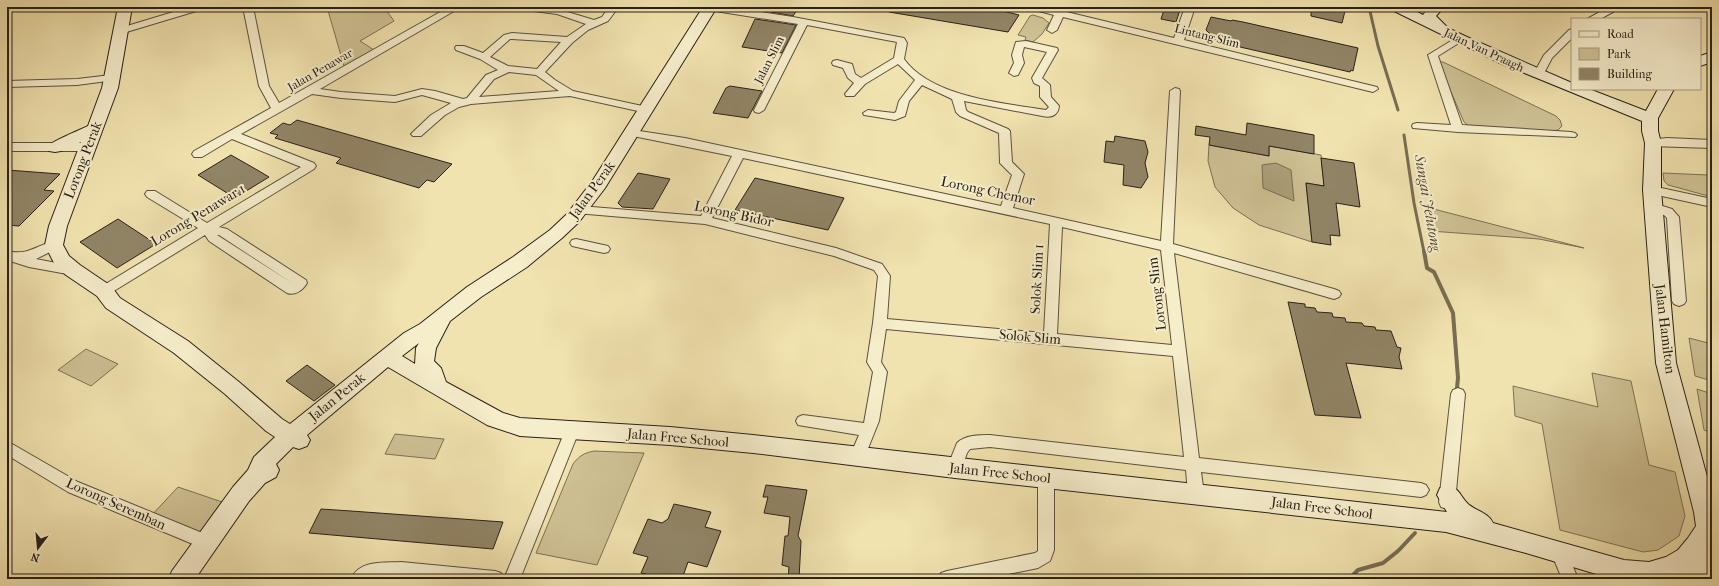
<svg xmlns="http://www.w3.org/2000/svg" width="1719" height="586" font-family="'IM FELL French Canon',serif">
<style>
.green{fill:#cfc295;stroke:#7c7156}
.water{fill:#ada17c;stroke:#786d54}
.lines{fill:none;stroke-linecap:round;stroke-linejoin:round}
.stream-far1{stroke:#786d54;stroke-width:3}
.stream{stroke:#786d54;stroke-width:4}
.building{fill:#918567;stroke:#292018}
.street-casing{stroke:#5b513e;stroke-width:2}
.secondary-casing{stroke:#292018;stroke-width:2}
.street{fill:#f6edcb;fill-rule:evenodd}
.secondary{fill:#f6edcb;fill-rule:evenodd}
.labels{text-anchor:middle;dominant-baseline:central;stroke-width:4;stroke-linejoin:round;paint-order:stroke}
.far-street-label{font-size:12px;fill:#292018;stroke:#f6edcb}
.street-label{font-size:14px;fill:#292018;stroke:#f6edcb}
.water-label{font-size:15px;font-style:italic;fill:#574d3b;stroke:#f6edcb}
</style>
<rect width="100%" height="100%" fill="#f1e3af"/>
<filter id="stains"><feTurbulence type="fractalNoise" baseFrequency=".005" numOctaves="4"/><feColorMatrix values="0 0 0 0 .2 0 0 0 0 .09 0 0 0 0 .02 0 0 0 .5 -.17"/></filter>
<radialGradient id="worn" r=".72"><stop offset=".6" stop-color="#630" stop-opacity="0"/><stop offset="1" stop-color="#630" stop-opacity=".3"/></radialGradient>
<g class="green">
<polygon points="327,7 384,7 394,21 360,41 374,50 344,66"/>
<polygon points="1033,15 1043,18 1049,23 1042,34 1033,42 1025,40 1026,37 1018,35 1030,16"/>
<polygon points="1438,62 1443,62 1556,116 1560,120 1562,126 1558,130 1552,131 1469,126 1464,122"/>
<polygon points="1209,145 1269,156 1269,146 1321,155 1324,186 1306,183 1312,242 1259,225 1233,208 1215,187 1208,161"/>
<polygon points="1663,173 1708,175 1712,183 1712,197 1668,185 1664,181"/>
<polygon points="1426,207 1584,248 1539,239 1430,231"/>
<polygon points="1689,338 1712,344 1712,381 1695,376"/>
<polygon points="86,349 118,364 91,386 58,370"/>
<polygon points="1592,373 1631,381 1649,465 1675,472 1685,516 1679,536 1658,550 1643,552 1560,530 1542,424 1515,416 1513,386 1598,407"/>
<polygon points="1697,389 1712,394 1712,433 1704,430"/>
<polygon points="395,434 444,439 435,459 385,454"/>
<path d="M594,451L644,453L597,565L536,553L573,464C579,456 584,453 594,451Z"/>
<polygon points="178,487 225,503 199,534 150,517"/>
</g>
<polygon class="water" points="1276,163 1291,170 1294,201 1263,188 1262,165"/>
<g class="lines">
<g class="stream-far1">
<polyline points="1369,7 1378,46 1398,110"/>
<polyline points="1404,135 1414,203 1424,252"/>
</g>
<g class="stream">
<polyline points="1424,251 1427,268 1434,272 1453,313 1458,378 1457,388"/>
<polyline points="1349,579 1358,570 1383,563 1398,551 1415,533"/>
</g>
</g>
<g class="building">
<polygon points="761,7 799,7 793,16 760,10"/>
<polygon points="890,7 987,7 1019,15 1008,32 889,12"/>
<polygon points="1165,7 1181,7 1176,22 1161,19"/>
<polygon points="1311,7 1346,7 1342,23 1311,16"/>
<polygon points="1211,17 1231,21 1232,20 1243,22 1358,48 1353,71 1351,70 1350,72 1218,42 1206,30"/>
<polygon points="755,19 796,25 782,53 742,47"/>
<polygon points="730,86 762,91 748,118 713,113 726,88"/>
<polygon points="297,120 452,164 434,182 427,180 419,188 336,163 341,158 275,138 278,135 270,133 283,123 290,125"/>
<polygon points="1247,123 1314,135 1314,154 1269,146 1269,156 1209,145 1210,137 1195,135 1196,126 1246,135"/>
<polygon points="1115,136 1145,141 1148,152 1145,163 1148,177 1141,188 1123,185 1124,165 1104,162 1106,141 1114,142"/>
<polygon points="231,155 259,171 269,177 235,198 198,175"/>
<polygon points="1321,158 1354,163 1360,207 1336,203 1340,236 1330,235 1331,245 1312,242 1306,183 1324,186"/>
<polygon points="7,170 60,174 44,190 54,191 19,226 7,225"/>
<polygon points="638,173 670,179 653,209 622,207 618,203"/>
<polygon points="755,178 844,198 828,230 735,210"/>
<polygon points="118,219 156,244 117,268 80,242"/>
<polygon points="1288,302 1305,304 1305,307 1315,308 1317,312 1332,313 1333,317 1345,318 1346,322 1362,323 1364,326 1375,327 1376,330 1391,331 1397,347 1401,348 1399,357 1402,369 1346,363 1361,418 1315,415"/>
<polygon points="307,365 335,385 314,401 286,381"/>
<polygon points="766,485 807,490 798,536 801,541 799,579 788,579 789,567 782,565 785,536 788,536 790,517 764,513 768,497 763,497"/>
<polygon points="674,504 711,512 705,527 721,531 707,567 688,562 682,579 667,579 641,573 648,557 633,553 648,519 662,523 668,519"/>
<polygon points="321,509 351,511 503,522 493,549 309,533"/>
</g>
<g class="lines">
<g class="street-casing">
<g id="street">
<polygon points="190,7 205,7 203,9 123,33 120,34 115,31 117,29"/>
<path d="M243,7H253L269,86L279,103L449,7H461L320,89L341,92L395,96L422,89L435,91L463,99L467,98L486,75L498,70L480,59L456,50L455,48L456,46H464L483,53L504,35L512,33L567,37L586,24L557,14L526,10L521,7H551L594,20L602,17L607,10L603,7H615L617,9L608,21L588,30L572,43L545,72L555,80L573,91L647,107L652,110L647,113L570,96L471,104L459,107L445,115L421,136H413L411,134L413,132L431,115L451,103L422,95L395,102L341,98L312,94L241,134L314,163L316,166L314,169L219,227L227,229L306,280L307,283C303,290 295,296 287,293L209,241L205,235L109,294L104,296L99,294L98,291L99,288L198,228L147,197L145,194L147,191H155L207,223L301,167L232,139L202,157H194L192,154L194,151L271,108L259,86ZM510,39H512L561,42L537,69L508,66L490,57ZM509,72L536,75L559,91L479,97L494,79ZM217,235H219L292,283Z"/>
<path d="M704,7H727L793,17L904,38L907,43L904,59C931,97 1003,103 1046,110L1049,107L1040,97V86L1034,83L1032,78L1047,52L1024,47L1022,55L1024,63L1018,75L1014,76L1009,73L1014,63L1012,55L1016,42L1026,41L1057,48L1058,50L1042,78L1050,85L1051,97L1059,106C1058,116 1051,118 1042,116L964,101L966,110L968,112L1008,129L1010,131L1012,162L1024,174L1013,208L1161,241L1170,91L1175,88L1179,89L1180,91L1173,244L1334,289L1339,291L1341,294L1339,297L1334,299L1174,253L1199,458L1421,483L1426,485L1429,490L1426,495L1421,497L1201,472L1204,494L1201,499L1196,501L1191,499L1188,494L1186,470L990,447L970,449L967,453L960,473L955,475L950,473L947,468L957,443C965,435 979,435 990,435L1184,457L1173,356L886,329L881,362L887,372L879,421L863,461L858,462L853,461L850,456L859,435L798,425L796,421L798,417L803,415L864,423L873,372L867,362L873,323L878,276L874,270L834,256L705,224L576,213L574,210L576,207L580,206L701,216L732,156L633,136L629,135L627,133L629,131L633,130L685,138L1001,206L1012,175L1000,163L999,133L960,116L956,112L952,99L922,85L909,101L905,116L895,120L864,115L863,113L868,110L894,113L896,112L899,101L915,80L898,64L865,84L854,96H846L845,94L854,83L848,78L843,68L833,65L832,63L833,61L837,60L852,64L855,74L861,78L894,58L897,42L807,25L764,110L759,113L755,112L754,110L798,24L709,10ZM743,158L1050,224L1044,333L887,319L890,276L882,264L836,248L712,218ZM1062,227L1161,250L1172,345L1057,334Z"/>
<polygon points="1029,7 1046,7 1174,38 1185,7 1195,7 1184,40 1377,87 1378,89 1373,92 1063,17 1057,30 1052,33 1047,30 1054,15 1031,9"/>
<polygon points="1609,7 1622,7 1600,19 1587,19"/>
<polygon points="1572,29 1572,38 1552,58 1542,77 1534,77 1533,75 1544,55 1569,30"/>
<polygon points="1459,36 1462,37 1464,39 1462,41 1438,56 1462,125 1571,132 1575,133 1577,135 1575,137 1458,132 1413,128 1412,126 1413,124 1417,123 1451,125 1428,55"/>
<polygon points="111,75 115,76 116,78 115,80 77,85 7,87 7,81 77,79"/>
<polygon points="1667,138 1712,140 1712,148 1649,146 1647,143 1649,140"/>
<polygon points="7,143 89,143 93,144 95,147 93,150 89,151 7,151"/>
<polygon points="1652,186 1712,199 1712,207 1648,193 1646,190 1648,187"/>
<polygon points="1653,203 1672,209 1679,217 1686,301 1684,304 1679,306 1674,304 1672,301 1667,218 1664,215 1649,210 1647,207 1649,204"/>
<polygon points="576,239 608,246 610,249 608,252 604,253 572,246 570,243 572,240"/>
<path d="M54,241L58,242L60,245L58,248L36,259L77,267L79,270L77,273L73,275L29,267L7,260V251C27,256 36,246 54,241Z"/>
<polygon points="1458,388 1463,390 1465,394 1455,502 1453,507 1447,509 1441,507 1439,502 1451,394 1453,390"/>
<polygon points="572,425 577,427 579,431 520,579 504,579 565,431 567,427"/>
<polygon points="7,441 78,482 212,537 214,542 212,547 206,549 200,547 68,492 7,455"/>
<polygon points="1046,472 1051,474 1054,479 1054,550 1050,561 1038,568 984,579 939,579 941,573 947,571 1035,553 1038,551 1038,479 1041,474"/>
<polygon points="1559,545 1565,547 1578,579 1562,579 1551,552 1553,547"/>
<path d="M401,562L495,571L501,573L503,579L401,578L351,579C359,560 383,563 401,562Z"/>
</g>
</g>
<g class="secondary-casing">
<g id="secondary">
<path d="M118,7H132L118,88L67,226L63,245L69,256L80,265L111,286L120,298L188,341L239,382L282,419L290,424L404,333L420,324L467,287L513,257L550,230L567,214L593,180L703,7H717L605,188L579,222L562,238L527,267L481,297L450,321L436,348L434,361L441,368L446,382L503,413L520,418L670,427L753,435L1447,512L1437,495L1440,488L1448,485C1460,489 1460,496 1468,504C1476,511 1489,513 1493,523L1624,560L1649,562L1666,557L1678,550L1688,538L1696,526L1694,512L1656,363L1643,190L1645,143L1642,131V121L1500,63L1392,10L1390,7H1408L1423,15L1429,7H1444L1436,16L1448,28L1467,37L1572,83V89H1589L1646,111L1658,89H1674L1658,118V131L1661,143V190L1676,363L1712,495V573L1709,579H1613L1526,553L1446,532L955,478L753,453L670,445L520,436L487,425L388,367L307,435L310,440L307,446L299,449L293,447L276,464L279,470L276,477L265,483L249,501L195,579H169L172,571L233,487L248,470L254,457L275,437L266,431L225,394L174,353L106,308L97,296L66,275L55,265L45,245L49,226L81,142L61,151L55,152L49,151L47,147C50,142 80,130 88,126L102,88ZM419,343L416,348L415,364L402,356Z"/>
<polygon points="1712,52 1712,62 1700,66 1700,56"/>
</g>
</g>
<use href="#street" class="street"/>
<use href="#secondary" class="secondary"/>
</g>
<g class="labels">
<g class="far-street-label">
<text transform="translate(1207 36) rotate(14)">Lintang Slim</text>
<text transform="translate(1484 50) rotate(25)">Jalan Van Praagh</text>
<text transform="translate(769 60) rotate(-63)">Jalan Slim</text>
<text transform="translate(320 70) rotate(-30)">Jalan Penawar</text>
</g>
<g class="street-label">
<text transform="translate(83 160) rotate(-69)">Lorong Perak</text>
<text transform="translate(592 190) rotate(-54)">Jalan Perak</text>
<text transform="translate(988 191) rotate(12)">Lorong Chemor</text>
<text transform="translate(734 214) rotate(12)">Lorong Bidor</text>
<text transform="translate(198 215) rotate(-31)">Lorong Penawar 1</text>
<text transform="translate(1037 279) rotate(-87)">Solok Slim 1</text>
<text transform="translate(1157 294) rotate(-97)">Lorong Slim</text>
<text transform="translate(1665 329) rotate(83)">Jalan Hamilton</text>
<text transform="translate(1030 337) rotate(5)">Solok Slim</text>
<text transform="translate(337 397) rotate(-39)">Jalan Perak</text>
<text transform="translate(678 438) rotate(5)">Jalan Free School</text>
<text transform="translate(1000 473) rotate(6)">Jalan Free School</text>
<text transform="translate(116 504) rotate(24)">Lorong Seremban</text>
<text transform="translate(1322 508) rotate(7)">Jalan Free School</text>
</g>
<g class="water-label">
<text transform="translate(1428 203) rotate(80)">Sungai Jelutong</text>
</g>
</g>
<rect width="1719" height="586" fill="none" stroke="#f1e3af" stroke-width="24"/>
<rect x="8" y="8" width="1703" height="570" fill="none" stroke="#292018" stroke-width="2"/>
<rect x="12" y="12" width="1695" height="562" fill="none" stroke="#292018"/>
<rect x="1571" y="18" width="130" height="72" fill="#f6edcb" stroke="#a49b83"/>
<rect x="1579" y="31" width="20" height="6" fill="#f6edcb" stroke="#a49b83"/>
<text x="1607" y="38" font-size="12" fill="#292018">Road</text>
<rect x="1579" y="48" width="20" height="12" fill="#cfc295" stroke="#a49b83"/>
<text x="1607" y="58" font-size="12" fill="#292018">Park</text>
<rect x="1579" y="68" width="20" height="12" fill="#918567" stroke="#a49b83"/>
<text x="1607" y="78" font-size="12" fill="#292018">Building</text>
<g transform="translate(38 548) rotate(196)" stroke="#f6edcb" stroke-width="3" paint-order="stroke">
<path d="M0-3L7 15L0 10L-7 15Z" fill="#292018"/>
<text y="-6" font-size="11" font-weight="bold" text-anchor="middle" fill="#292018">N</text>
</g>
<rect width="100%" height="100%" filter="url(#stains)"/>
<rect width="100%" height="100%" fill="url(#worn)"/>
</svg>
